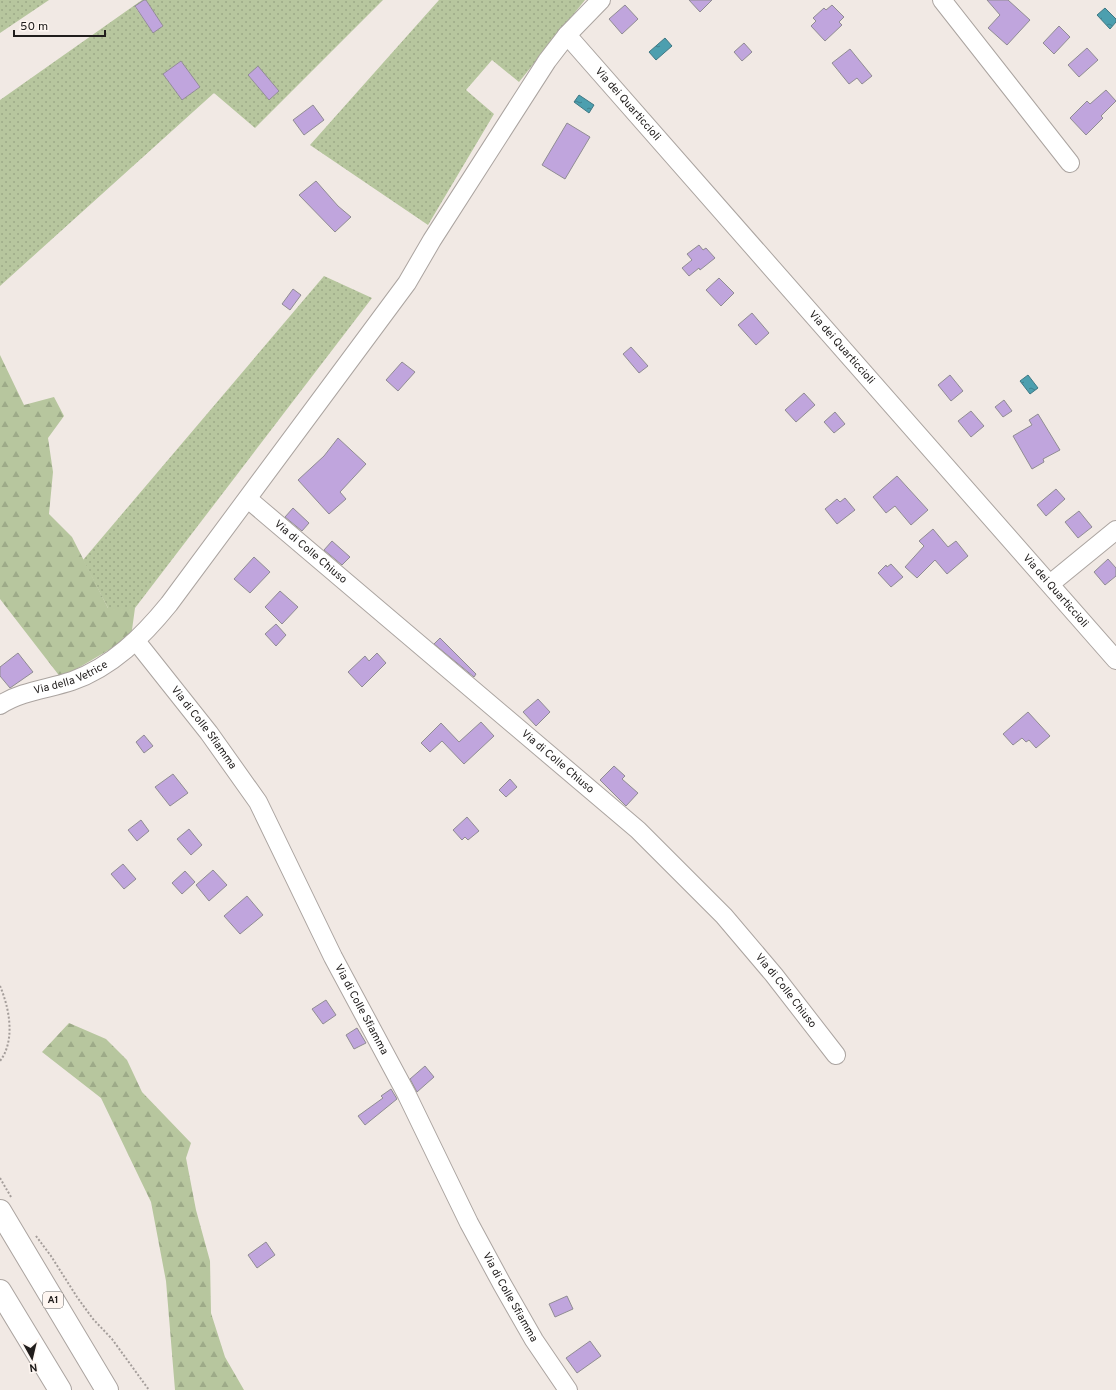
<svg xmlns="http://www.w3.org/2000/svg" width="1116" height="1390" font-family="Overpass,sans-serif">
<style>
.grass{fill:url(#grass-dots);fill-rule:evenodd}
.forest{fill:url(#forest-firs)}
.water{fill:url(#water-ripples);stroke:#3f7883}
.building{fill:#c0a5dd;stroke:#908c93}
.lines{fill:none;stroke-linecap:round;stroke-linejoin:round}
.minor-casing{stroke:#aba4a0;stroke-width:20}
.highway-casing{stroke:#aba4a0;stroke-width:24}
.path{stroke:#a49d9a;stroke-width:2;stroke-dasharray:2 2;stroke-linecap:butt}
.minor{stroke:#fff;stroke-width:18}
.highway{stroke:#fff;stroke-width:22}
.labels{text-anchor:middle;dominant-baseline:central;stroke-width:3;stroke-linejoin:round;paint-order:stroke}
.shield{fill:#fef6f1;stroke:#635e5c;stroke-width:1}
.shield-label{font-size:10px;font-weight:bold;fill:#201d1c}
.street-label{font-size:11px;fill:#201d1c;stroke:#fef6f1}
</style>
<defs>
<pattern id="grass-dots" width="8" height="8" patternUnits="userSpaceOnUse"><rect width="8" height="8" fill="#b7c69e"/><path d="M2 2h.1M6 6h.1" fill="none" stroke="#9daa88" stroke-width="1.8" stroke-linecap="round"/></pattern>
<pattern id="forest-firs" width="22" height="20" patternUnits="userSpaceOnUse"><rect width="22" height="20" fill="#b7c69e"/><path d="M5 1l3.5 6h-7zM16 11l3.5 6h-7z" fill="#9daa88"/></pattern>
<pattern id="water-ripples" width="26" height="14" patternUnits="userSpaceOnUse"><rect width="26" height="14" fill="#4c9faf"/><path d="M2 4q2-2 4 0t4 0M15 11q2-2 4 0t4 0" fill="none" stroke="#3f818e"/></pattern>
</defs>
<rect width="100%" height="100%" fill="#f1e9e4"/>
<g class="grass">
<polygon points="0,0 49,0 0,33"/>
<path d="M142,0H144L135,7L153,33L163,26L146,0H383L255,128L214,93L0,286V100ZM181,61L200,87L182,100L163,74ZM258,67L279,91L269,100L248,75Z"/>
<polygon points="439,0 585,0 519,82 492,60 466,90 494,114 428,225 310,145"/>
<polygon points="324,276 372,298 135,608 108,608 83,560"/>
</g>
<g class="forest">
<polygon points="0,355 24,405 54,397 64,416 48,438 53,472 49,514 72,537 108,608 135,608 131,637 61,678 0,599"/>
<polygon points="69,1023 106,1039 127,1060 142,1092 191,1143 186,1158 196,1210 210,1261 211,1313 225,1357 244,1390 175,1390 166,1281 151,1202 101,1098 42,1052"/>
</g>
<g class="water">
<polygon points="1105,8 1116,19 1116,22 1110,29 1097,15"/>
<polygon points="665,38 672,46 656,60 649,52"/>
<polygon points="579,95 594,105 589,113 574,102"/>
<polygon points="1028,375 1038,388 1030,394 1020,381"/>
</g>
<g class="building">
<polygon points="144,0 146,0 163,26 153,33 135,6"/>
<polygon points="689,0 712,0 700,12"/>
<polygon points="987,0 1008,0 1030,20 1007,45 988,28 1000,15"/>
<polygon points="625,5 638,19 622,34 609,19"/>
<polygon points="832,5 844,17 839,22 842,25 825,41 811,26 816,21 813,18 824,8 826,10"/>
<polygon points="1059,26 1070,37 1054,54 1043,43"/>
<polygon points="744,43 752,52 742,61 734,52"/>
<polygon points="1087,48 1098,60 1079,77 1068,65"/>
<polygon points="850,49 872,76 862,84 857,78 849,84 832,63"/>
<polygon points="181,61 200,87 182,100 163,74"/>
<polygon points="258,66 279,91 269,100 248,75"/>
<polygon points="1106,90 1116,101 1101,116 1103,118 1086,135 1070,118 1087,101 1090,104"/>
<polygon points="313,105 324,120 304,135 293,120"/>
<polygon points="567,123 590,137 565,179 542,165"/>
<polygon points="316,181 338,206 351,217 335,232 299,195"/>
<polygon points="699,245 703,250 706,248 715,258 700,270 699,268 689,276 682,268 692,260 687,254"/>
<polygon points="719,278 734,293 721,306 706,290"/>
<polygon points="293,289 301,295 290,310 282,304"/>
<polygon points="752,313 769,333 756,345 738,325"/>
<polygon points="631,347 648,366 639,373 623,354"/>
<polygon points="402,362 415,372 398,391 386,380"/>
<polygon points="950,375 963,391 951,401 938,385"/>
<polygon points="804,393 815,405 796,422 785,410"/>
<polygon points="1004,400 1012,411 1003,417 995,407"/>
<polygon points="971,411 984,426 971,437 958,421"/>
<polygon points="835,412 845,424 834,433 824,422"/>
<polygon points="1038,414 1060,450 1043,459 1044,462 1032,469 1013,436 1032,425 1029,420"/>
<polygon points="338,438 366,464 340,492 346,499 329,514 298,480 324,456"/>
<polygon points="897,476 928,510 911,525 895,506 886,513 873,497"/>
<polygon points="1056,489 1065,499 1046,516 1037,505"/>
<polygon points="845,498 855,510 837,524 825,509 837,499 840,502"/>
<polygon points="293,508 309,523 302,531 285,517"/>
<polygon points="1079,511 1092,527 1078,538 1065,522"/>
<polygon points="933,529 948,547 956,541 968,556 947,574 935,560 917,578 905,567 924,546 919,541"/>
<polygon points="332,541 350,557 342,565 324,550"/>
<polygon points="254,557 270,572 250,593 234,579"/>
<polygon points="1108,559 1116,568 1116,576 1105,585 1094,572"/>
<polygon points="891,564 903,577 891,587 878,573 886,565 887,567"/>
<polygon points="280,591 298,607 282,624 265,607"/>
<polygon points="276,624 286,635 276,646 265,634"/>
<polygon points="440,638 476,674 474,677 434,644"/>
<polygon points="18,653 33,672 10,688 0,676 0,667"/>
<polygon points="377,653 386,663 362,687 348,672 365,656 369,661"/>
<polygon points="538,699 550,712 536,726 523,712"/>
<polygon points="1028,712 1050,736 1036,748 1029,740 1026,742 1022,738 1013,745 1003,734"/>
<polygon points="481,722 494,736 464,764 442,741 430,752 421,743 441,723 459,742"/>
<polygon points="144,735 153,746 144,753 136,742"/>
<polygon points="614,766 625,776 622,779 638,793 626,806 600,780"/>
<polygon points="173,774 188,793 170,806 155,787"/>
<polygon points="510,779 517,787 506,797 499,790"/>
<polygon points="467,817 479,831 468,840 465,837 462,840 453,830"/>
<polygon points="141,820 149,831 137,841 128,830"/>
<polygon points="189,829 202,845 191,855 177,839"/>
<polygon points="123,864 136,879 124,889 111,874"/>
<polygon points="213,870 227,885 209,901 196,885"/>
<polygon points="185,871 195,882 182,894 172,883"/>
<polygon points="247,896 263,915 240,934 224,916"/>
<polygon points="326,1000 336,1015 323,1024 312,1009"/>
<polygon points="357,1028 366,1043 354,1049 346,1035"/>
<polygon points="425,1066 434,1077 417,1092 410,1079"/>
<polygon points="391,1089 397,1099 365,1125 358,1116 383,1098 381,1096"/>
<polygon points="266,1242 275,1255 257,1268 248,1255"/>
<polygon points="567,1296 573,1309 555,1317 549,1304"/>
<polygon points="590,1341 601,1356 577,1373 566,1358"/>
</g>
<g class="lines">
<g class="minor-casing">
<g id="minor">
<polyline points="942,0 1070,163"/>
<path id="s1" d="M567,35L1116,660"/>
<path id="s2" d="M248,499L638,830L724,916L774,975L836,1055"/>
<polyline points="1050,584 1116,530"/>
<path id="s3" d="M136,641L209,733L258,802L333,957L406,1093L469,1223L502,1284L534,1340L568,1390"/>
<path id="s4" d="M0,705C22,691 48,689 72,681C112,667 143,636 169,604L407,283L432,240L547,61L567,35L601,0"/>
</g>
</g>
<g class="highway-casing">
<g id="highway">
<polyline points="0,1211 107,1390"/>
<polyline points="0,1291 60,1390"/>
</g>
</g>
<g class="path">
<path d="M0,986C9,1007 16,1040 0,1061"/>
<polyline points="0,1178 11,1197"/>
<polyline points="36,1236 51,1256 77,1297 93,1319 112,1339 149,1390"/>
</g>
<use href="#minor" class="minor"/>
<use href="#highway" class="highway"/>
</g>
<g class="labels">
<rect class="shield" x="43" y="1292" width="20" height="16" rx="3"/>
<g class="shield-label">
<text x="53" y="1300">A1</text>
</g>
<g class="street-label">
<text stroke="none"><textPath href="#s1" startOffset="92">Via dei Quarticcioli</textPath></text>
<text stroke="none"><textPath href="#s1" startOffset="416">Via dei Quarticcioli</textPath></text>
<text stroke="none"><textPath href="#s2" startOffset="82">Via di Colle Chiuso</textPath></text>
<text stroke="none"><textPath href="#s1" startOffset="740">Via dei Quarticcioli</textPath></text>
<text stroke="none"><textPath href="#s4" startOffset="76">Via della Vetrice</textPath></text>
<text stroke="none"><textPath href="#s3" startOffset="110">Via di Colle Sfiamma</textPath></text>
<text stroke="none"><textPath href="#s2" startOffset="406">Via di Colle Chiuso</textPath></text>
<text stroke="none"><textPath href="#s2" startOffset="730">Via di Colle Chiuso</textPath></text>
<text stroke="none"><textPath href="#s3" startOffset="434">Via di Colle Sfiamma</textPath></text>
<text stroke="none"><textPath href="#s3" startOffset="758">Via di Colle Sfiamma</textPath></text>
</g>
</g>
<g transform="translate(32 1358) rotate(172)" stroke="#fef6f1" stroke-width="3" paint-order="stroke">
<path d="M0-3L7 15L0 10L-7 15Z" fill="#201d1c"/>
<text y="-6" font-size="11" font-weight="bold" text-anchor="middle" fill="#201d1c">N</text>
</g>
<path d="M14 30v6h91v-6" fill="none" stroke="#201d1c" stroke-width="2"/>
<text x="20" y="30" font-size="12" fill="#201d1c" stroke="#fef6f1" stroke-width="3" paint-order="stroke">50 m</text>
</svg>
